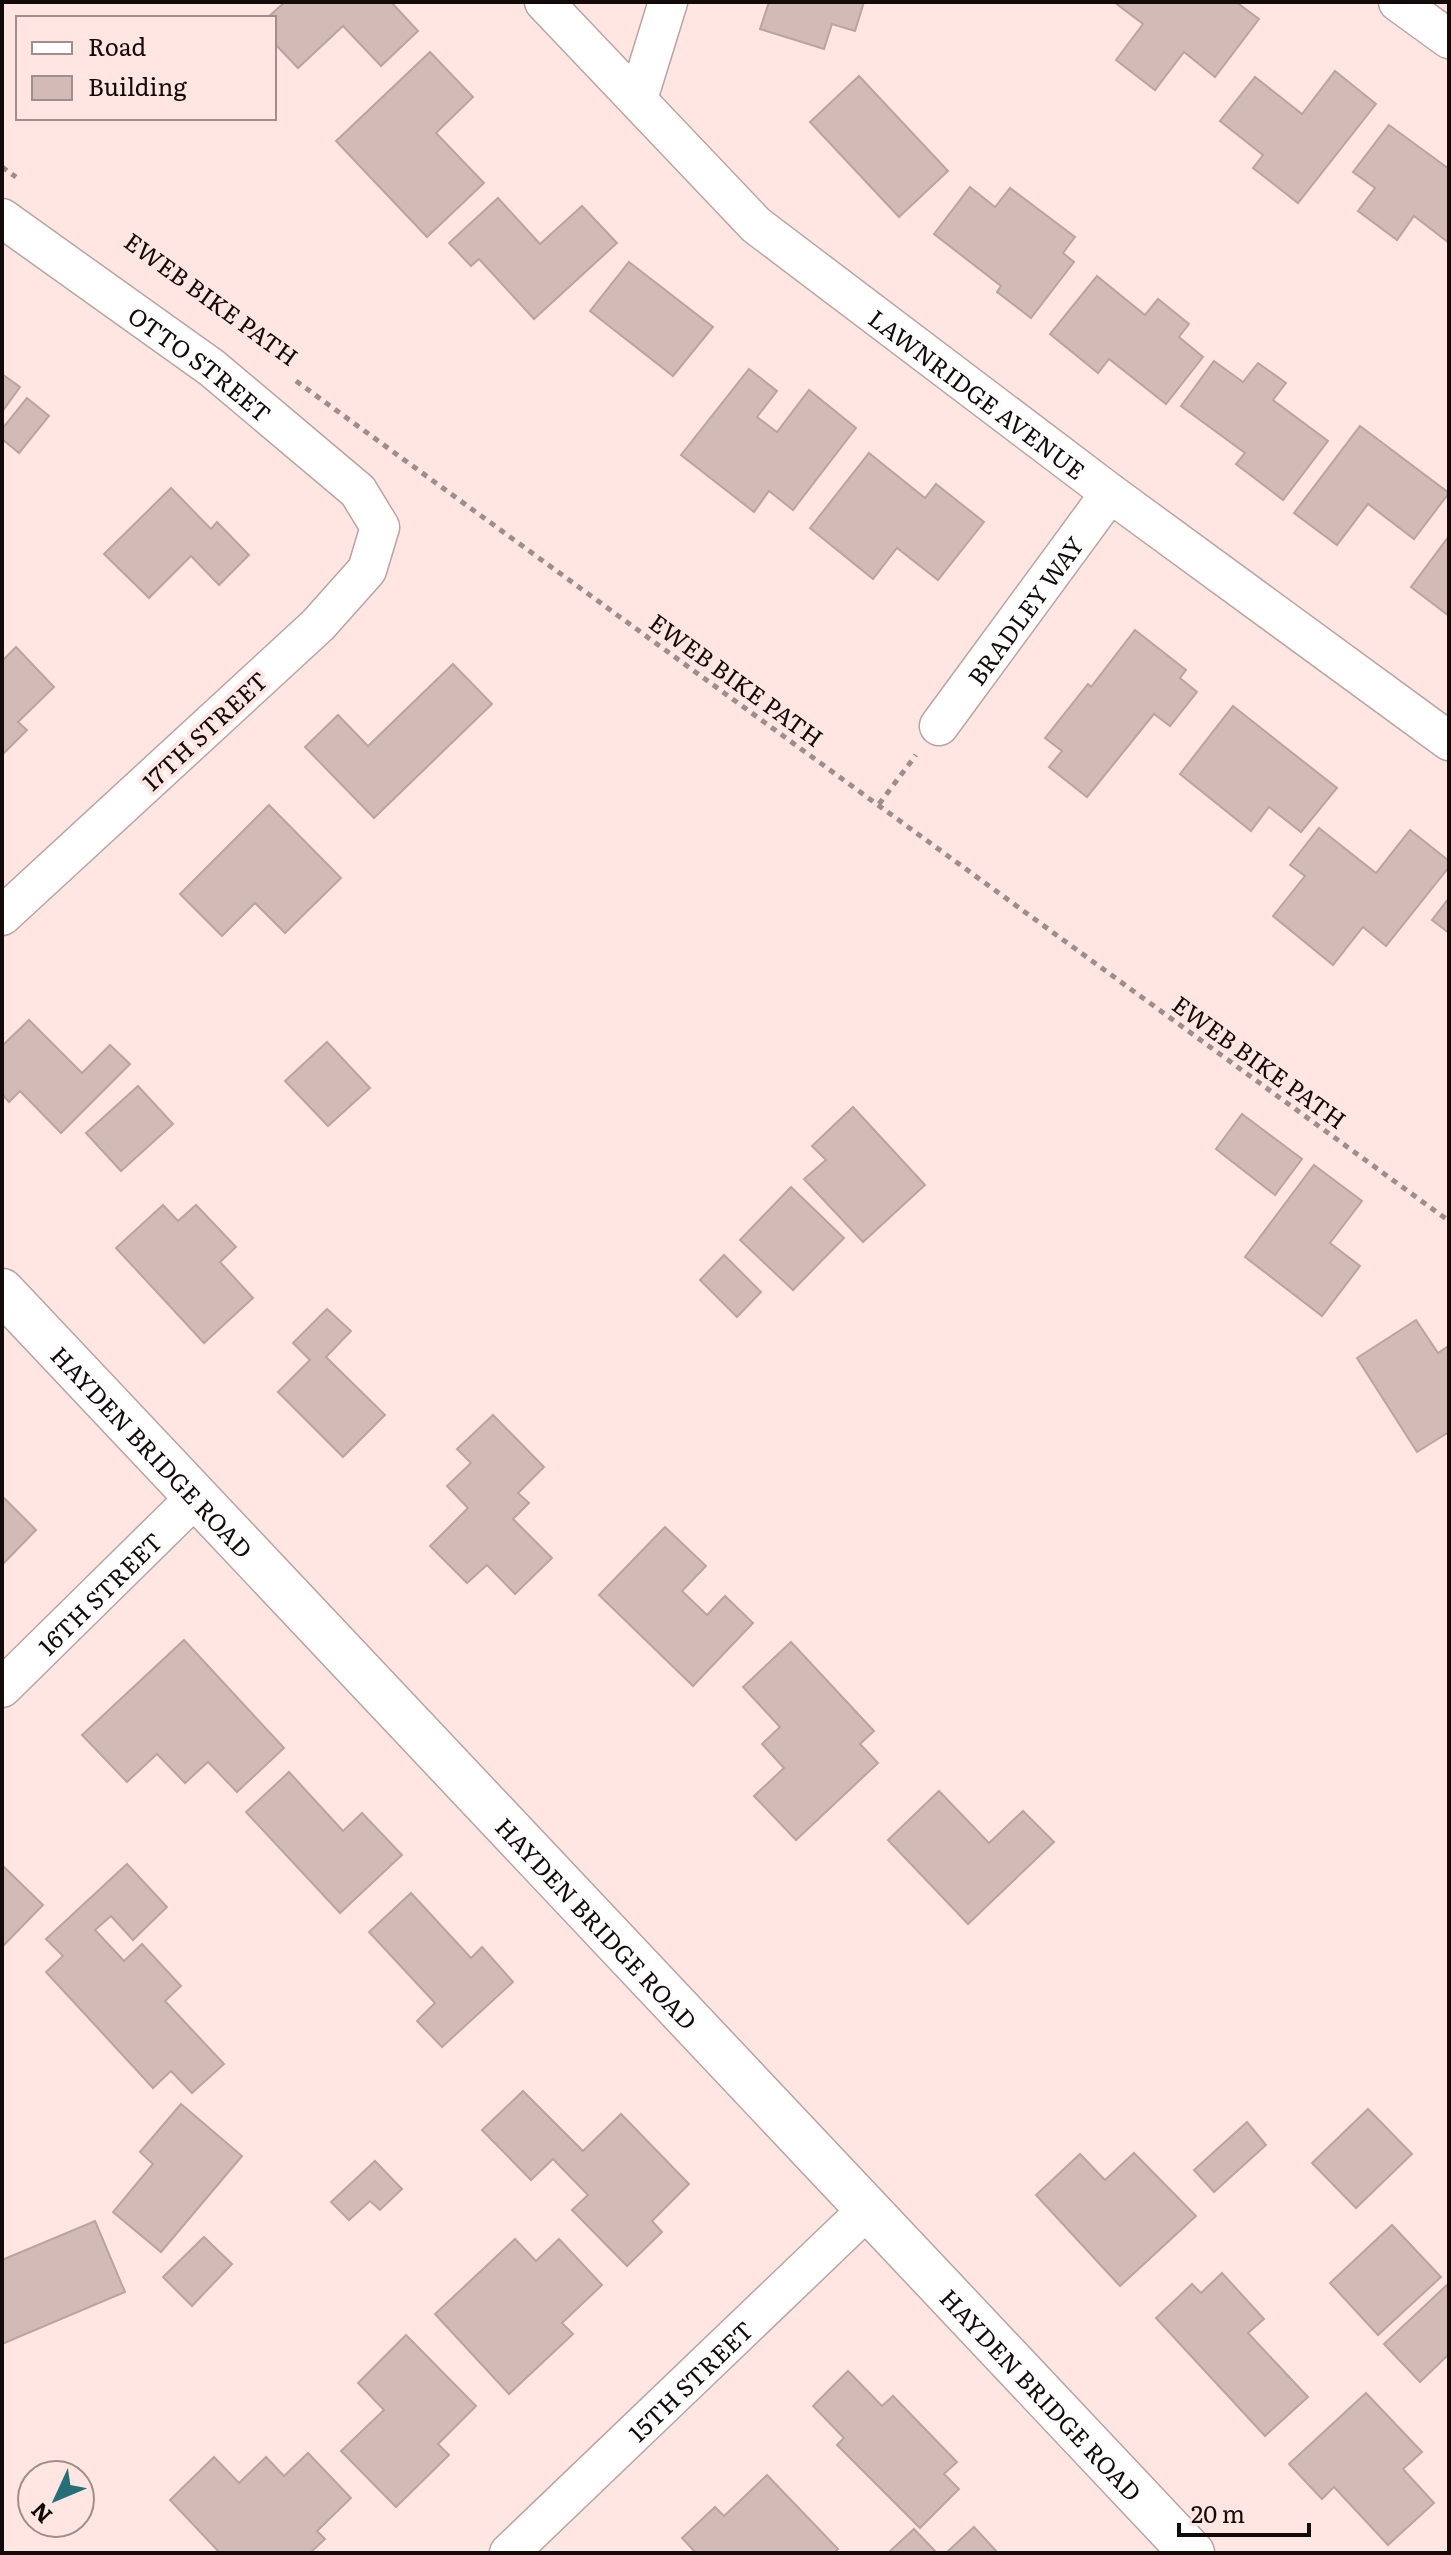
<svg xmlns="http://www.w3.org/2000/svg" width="1451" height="2555" font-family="Literata,serif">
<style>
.building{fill:#d2bab7;stroke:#baa3a0;stroke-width:2}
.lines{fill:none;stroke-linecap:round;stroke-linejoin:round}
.street-casing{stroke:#baa3a0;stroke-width:41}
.secondary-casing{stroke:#baa3a0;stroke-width:47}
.path{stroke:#9e8d8a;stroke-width:5;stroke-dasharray:6 6;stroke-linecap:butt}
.street{stroke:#fff;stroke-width:38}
.secondary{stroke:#fff;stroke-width:44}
.labels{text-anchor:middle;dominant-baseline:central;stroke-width:8;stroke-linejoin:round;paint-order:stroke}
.street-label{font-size:24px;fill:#120b0a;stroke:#ffe6e3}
</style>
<rect width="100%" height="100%" fill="#ffe6e3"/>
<g class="building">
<polygon points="285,2 391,2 418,31 381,66 343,26 298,68 274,43 274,18 267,18"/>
<polygon points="769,2 864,2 855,31 832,24 824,49 760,29"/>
<polygon points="1114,2 1236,2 1259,19 1215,77 1184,52 1155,90 1116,60 1143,24"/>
<polygon points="430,52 473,97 436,133 484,183 427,237 336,141"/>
<polygon points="1335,71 1376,104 1298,203 1253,168 1263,155 1220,121 1255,77 1302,114"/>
<polygon points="859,76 948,171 899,217 810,122"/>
<polygon points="1389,125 1449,169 1449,243 1414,216 1397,240 1358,211 1375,188 1353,172"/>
<polygon points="970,187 995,207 1010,188 1075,237 1063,253 1074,262 1031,318 997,292 1001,286 934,234"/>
<polygon points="498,198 540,244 582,206 617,243 534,319 479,259 471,266 449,243"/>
<polygon points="629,262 713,327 673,376 590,311"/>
<polygon points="1097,276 1145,315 1158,299 1189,324 1179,337 1203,357 1166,404 1109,359 1098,373 1050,334"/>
<polygon points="1214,361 1243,382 1258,363 1286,383 1273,400 1328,441 1283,500 1236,464 1245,453 1181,406"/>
<polygon points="749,369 777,391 757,417 777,432 809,390 856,428 793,510 769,491 754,512 681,455"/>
<polygon points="2,374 20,387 2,412"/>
<polygon points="27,398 49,416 19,453 2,439 2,429"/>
<polygon points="1360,426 1449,493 1414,539 1368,504 1337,545 1294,513"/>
<polygon points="869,453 925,498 936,484 984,522 938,580 897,548 873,579 810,528"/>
<polygon points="171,488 211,529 217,522 249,555 219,585 191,556 149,598 104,554"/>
<polygon points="1449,536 1449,616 1411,587"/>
<polygon points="1135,630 1186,670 1180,678 1197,692 1170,726 1154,714 1087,797 1049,767 1062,751 1045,738 1088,684 1091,687"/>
<polygon points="16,647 54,687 18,722 27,730 2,755 2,661"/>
<polygon points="453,664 492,704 374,818 305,747 338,715 368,746"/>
<polygon points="1233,706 1337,788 1301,832 1269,807 1251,831 1180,774"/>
<polygon points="269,805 341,878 285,933 255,903 222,936 180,894"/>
<polygon points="1319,828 1376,873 1410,830 1449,861 1449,867 1386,946 1363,927 1333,965 1273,916 1305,876 1290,865"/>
<polygon points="1449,898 1449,933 1432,920"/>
<polygon points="29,1020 82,1073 110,1045 130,1064 61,1133 20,1091 9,1102 2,1094 2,1046"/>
<polygon points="327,1042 370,1088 328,1126 285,1081"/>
<polygon points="138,1086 173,1124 121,1171 86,1133"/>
<polygon points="853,1107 925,1185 863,1242 804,1179 826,1160 812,1146"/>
<polygon points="1242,1114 1302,1159 1275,1195 1216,1149"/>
<polygon points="1314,1165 1362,1201 1330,1243 1360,1266 1322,1316 1245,1257"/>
<polygon points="791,1187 844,1238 793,1290 740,1240"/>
<polygon points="163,1205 178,1221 196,1205 236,1247 220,1262 253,1298 204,1343 116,1248"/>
<polygon points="724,1255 761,1292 737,1317 700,1280"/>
<polygon points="327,1309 351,1331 326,1357 385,1415 343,1457 278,1392 310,1360 293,1343"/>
<polygon points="1416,1320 1438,1353 1447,1347 1449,1351 1449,1432 1417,1452 1357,1358"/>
<polygon points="493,1415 544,1467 518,1493 529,1503 513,1519 552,1558 515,1594 487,1565 467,1583 430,1546 468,1508 447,1486 471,1463 457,1449"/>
<polygon points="2,1496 36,1530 2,1565"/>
<polygon points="665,1527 706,1566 682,1591 707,1615 725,1596 753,1623 693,1686 599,1595"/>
<polygon points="184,1640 284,1748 237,1792 208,1762 185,1783 157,1754 127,1782 82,1735"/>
<polygon points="791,1642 874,1731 860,1744 878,1763 796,1840 754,1796 784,1768 762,1744 780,1727 743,1687"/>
<polygon points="289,1772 343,1831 362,1813 402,1855 340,1913 246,1812"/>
<polygon points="939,1791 989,1843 1023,1811 1054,1842 968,1924 888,1840"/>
<polygon points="127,1864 167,1907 133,1940 111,1916 95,1930 124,1961 142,1944 181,1986 165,2001 224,2064 192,2093 171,2071 153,2088 46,1972 63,1956 46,1939"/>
<polygon points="2,1865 43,1905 2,1947"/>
<polygon points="411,1893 471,1958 482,1947 513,1982 442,2047 417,2021 435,2003 369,1932"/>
<polygon points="523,2091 583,2151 621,2114 689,2184 652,2221 662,2232 627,2266 572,2210 588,2195 553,2159 531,2180 482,2130"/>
<polygon points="181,2104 242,2156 161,2252 113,2212 153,2164 140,2152"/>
<polygon points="1368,2109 1412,2154 1356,2208 1312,2163"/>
<polygon points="1247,2122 1266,2145 1214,2192 1194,2170"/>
<polygon points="1134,2153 1196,2216 1120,2286 1036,2195 1080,2154 1105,2180"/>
<polygon points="375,2161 402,2189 380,2210 370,2201 349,2220 331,2202"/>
<polygon points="95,2221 125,2292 2,2344 2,2260"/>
<polygon points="1392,2225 1441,2277 1378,2335 1330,2283"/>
<polygon points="204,2237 232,2264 192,2306 163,2277"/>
<polygon points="515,2239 536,2261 559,2239 602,2285 562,2323 573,2334 509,2394 435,2314"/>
<polygon points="1222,2273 1264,2319 1248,2333 1308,2397 1265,2436 1156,2318 1192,2284 1201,2293"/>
<polygon points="1449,2283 1449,2354 1420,2382 1384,2344"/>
<polygon points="406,2335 476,2406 438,2444 449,2455 396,2507 341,2451 384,2410 358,2383"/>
<polygon points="848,2371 882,2406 893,2396 957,2462 944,2474 959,2489 920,2528 837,2445 844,2438 813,2406"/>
<polygon points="1366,2393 1422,2452 1403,2469 1434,2503 1388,2545 1334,2487 1322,2499 1289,2464"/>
<polygon points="308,2453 351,2498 317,2531 325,2539 310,2553 220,2553 170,2500 214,2457 239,2483 266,2457 284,2476"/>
<polygon points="767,2475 838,2549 834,2553 696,2553 682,2538 715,2507 724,2516"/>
<polygon points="974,2527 998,2553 946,2553"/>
<polygon points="914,2529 937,2553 888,2553"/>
</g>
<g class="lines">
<g class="street-casing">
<g id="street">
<path id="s1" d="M544,2L756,225L1110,493L1449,741"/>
<polyline points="1398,2 1449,39"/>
<polyline points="638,99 668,2"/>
<path id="s2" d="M2,218L212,368L358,491L380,527L367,570L318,625L2,916"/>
<path id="s3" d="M939,726L1110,493"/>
<path id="s4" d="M2,1688L197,1496"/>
<path id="s5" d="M509,2553L869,2208"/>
</g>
</g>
<g class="secondary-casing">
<g id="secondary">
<path id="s6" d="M2,1291L1192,2553"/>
</g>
</g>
<g class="path">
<polyline points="2,167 16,177"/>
<polyline points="296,381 1449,1221"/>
<polyline points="879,804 916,755"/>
</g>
<use href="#street" class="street"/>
<use href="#secondary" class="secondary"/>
</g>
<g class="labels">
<g class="street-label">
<text transform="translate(212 298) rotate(36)">EWEB BIKE PATH</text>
<text stroke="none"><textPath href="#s2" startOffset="246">OTTO STREET</textPath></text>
<text stroke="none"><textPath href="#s1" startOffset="586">LAWNRIDGE AVENUE</textPath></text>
<text stroke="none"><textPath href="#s3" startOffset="144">BRADLEY WAY</textPath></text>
<text transform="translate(737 679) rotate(36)">EWEB BIKE PATH</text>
<text transform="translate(204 730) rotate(-43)">17TH STREET</text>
<text transform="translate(1260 1061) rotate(36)">EWEB BIKE PATH</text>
<text stroke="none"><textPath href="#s6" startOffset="220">HAYDEN BRIDGE ROAD</textPath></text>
<text stroke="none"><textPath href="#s4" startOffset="136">16TH STREET</textPath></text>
<text stroke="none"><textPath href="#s6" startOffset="868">HAYDEN BRIDGE ROAD</textPath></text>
<text stroke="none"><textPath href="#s5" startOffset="250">15TH STREET</textPath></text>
<text stroke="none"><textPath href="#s6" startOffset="1516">HAYDEN BRIDGE ROAD</textPath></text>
</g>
</g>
<rect width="1451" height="2555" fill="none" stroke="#120b0a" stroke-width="8"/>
<rect x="16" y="16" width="260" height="104" fill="#ffe6e3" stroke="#a08e8c" stroke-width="2"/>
<rect x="32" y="42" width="40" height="12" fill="#ffffff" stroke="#a08e8c" stroke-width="2"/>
<text x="88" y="56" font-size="24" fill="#120b0a">Road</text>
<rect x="32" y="76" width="40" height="24" fill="#d2bab7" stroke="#a08e8c" stroke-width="2"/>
<text x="88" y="96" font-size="24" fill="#120b0a">Building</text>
<g transform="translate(56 2499) rotate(226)"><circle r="38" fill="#ffe6e3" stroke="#a08e8c" stroke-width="2"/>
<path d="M0-6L14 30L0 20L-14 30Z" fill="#256f78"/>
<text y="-12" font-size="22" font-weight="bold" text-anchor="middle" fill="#120b0a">N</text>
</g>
<path d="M1179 2523v12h130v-12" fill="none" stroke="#120b0a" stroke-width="4"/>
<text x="1191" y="2523" font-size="24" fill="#120b0a" stroke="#ffe6e3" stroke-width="6" paint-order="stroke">20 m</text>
</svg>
